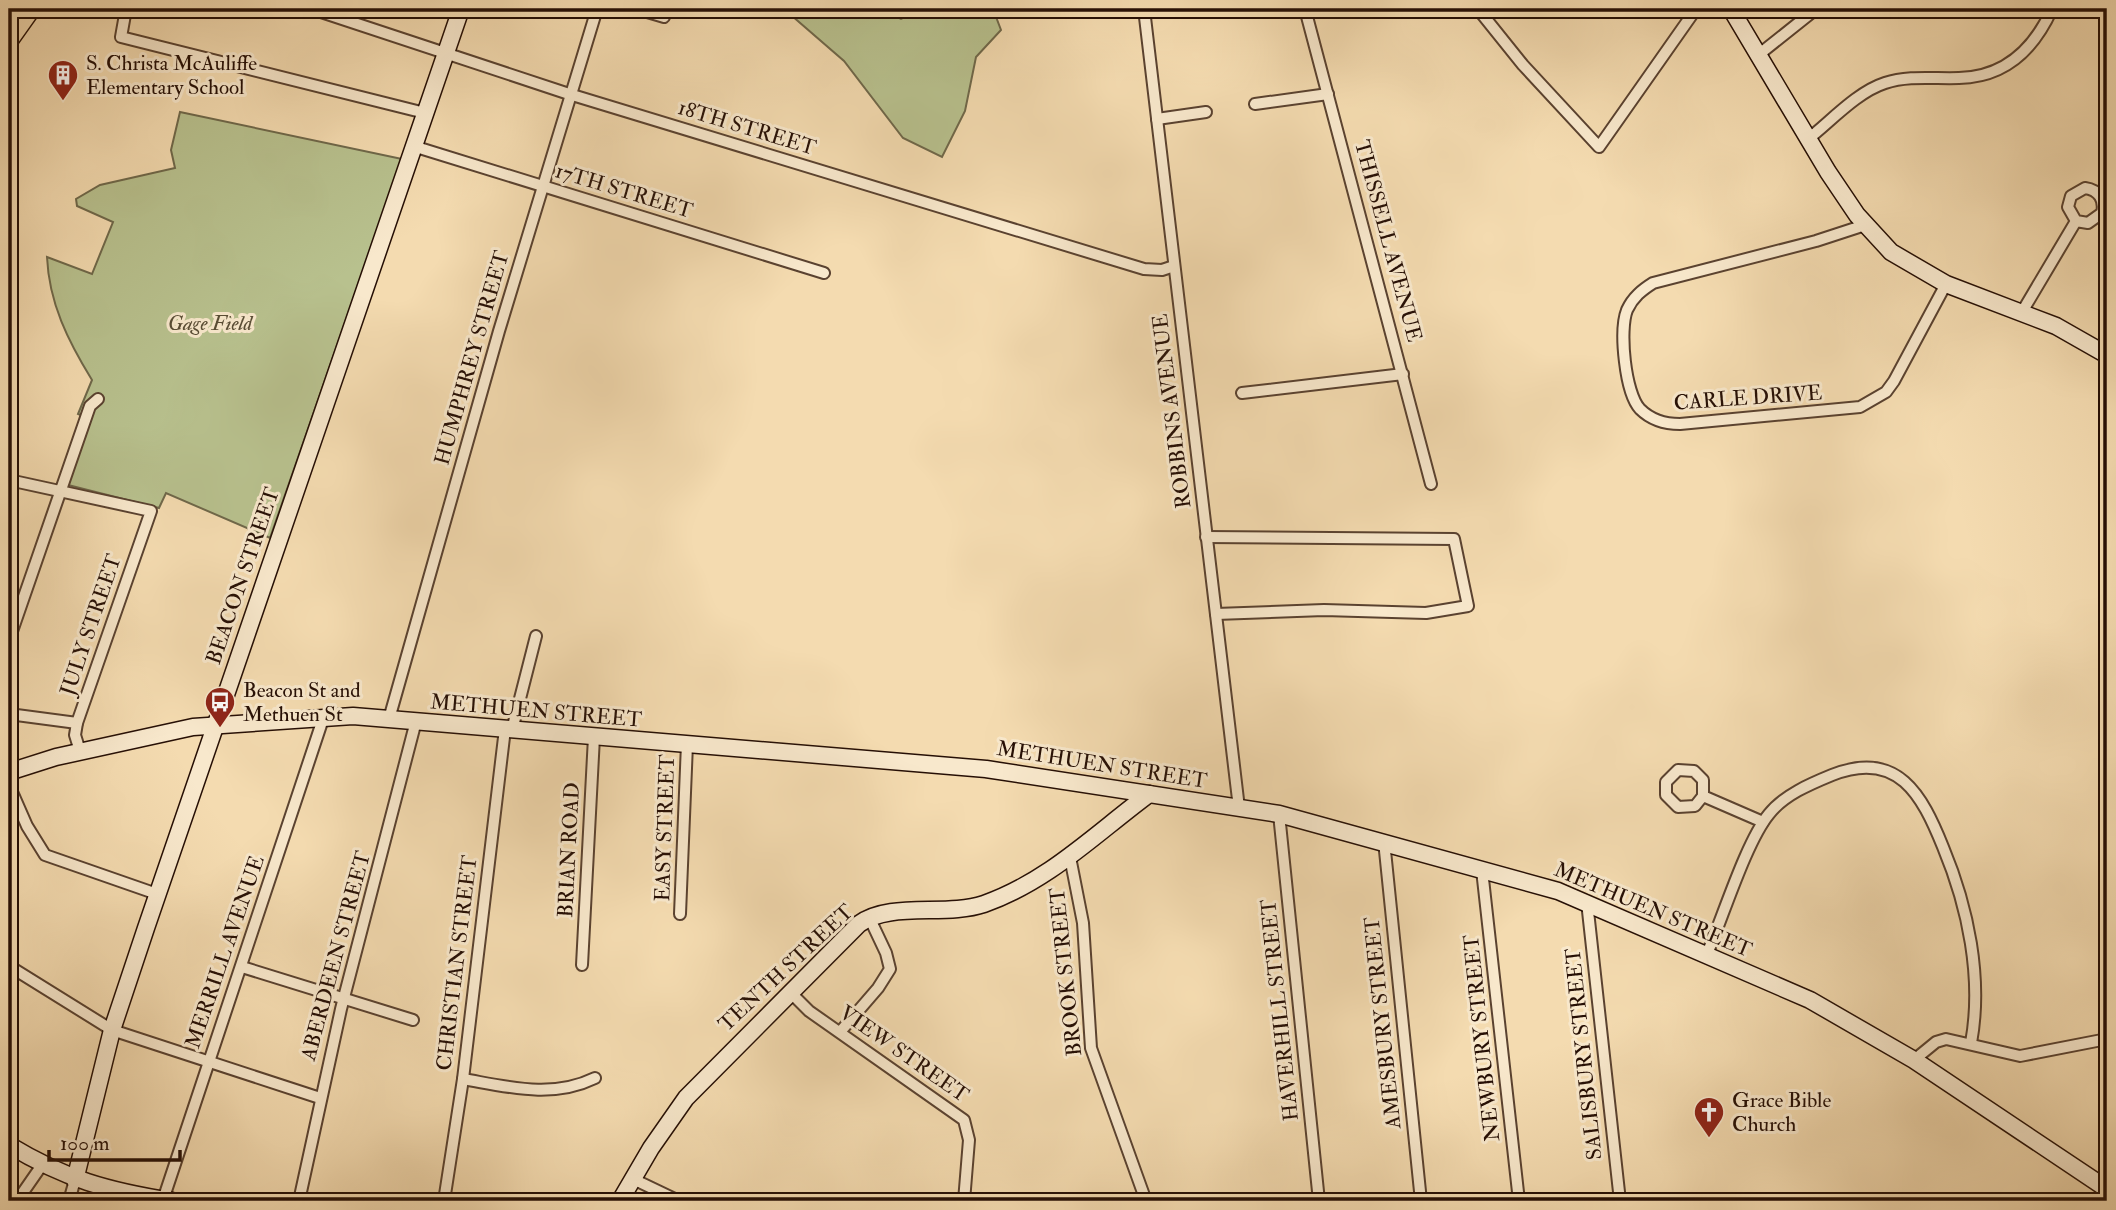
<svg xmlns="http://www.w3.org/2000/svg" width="2116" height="1210" font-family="'IM FELL Double Pica',serif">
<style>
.green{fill:#b8c18e;stroke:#6f684a;stroke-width:2}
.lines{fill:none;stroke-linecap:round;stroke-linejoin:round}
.street-casing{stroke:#5a4230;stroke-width:14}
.secondary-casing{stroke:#260f05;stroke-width:19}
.primary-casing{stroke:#260f05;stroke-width:21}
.street{stroke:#f8e8cc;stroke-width:10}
.secondary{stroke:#f8e8cc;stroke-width:16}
.primary{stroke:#f4dbb0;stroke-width:18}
.labels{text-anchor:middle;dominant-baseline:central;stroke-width:6;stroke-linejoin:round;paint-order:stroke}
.poi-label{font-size:21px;fill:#260f05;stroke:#f8e8cc;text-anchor:start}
.street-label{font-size:21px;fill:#260f05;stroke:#f8e8cc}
.park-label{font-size:21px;font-style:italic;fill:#594d35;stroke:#f8e8cc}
</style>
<rect width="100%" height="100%" fill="#f4dbb0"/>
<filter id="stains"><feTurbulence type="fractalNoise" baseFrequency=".00286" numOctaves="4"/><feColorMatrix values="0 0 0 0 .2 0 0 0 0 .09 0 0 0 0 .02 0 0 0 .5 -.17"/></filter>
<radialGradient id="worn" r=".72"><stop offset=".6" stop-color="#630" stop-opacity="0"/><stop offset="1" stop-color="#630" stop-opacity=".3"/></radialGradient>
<g class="green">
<polygon points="784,9 880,9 901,19 921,9 993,9 1001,30 976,57 965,111 942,157 903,138 844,61"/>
<path d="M180,112L402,159L270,538L166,493L159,508L68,485L90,419L78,414L92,380C68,341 49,303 47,257L92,274L113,222L77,206L76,199L100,185L175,168L171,150Z"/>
</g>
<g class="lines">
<g class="street-casing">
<g id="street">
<polyline points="126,9 121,37 425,113"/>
<polyline points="312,9 569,94 1144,269 1162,270 1174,266"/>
<polyline points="637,9 664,17"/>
<polyline points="1144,9 1239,808"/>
<polyline points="1305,9 1431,484"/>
<polyline points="1478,9 1523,65 1599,147 1696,9"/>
<polyline points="1757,56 1816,9"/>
<polyline points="1255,104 1328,94"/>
<polyline points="1157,119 1206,112"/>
<path d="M1808,139C1831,121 1857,92 1885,83C1909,75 1935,79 1959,78C2005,77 2034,49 2052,9"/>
<polyline points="413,146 824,273"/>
<path d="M1865,225L1816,241L1653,283C1642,290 1633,297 1627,310C1619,330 1625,393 1640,409C1651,420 1665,424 1680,424L1860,407L1886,392L1894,381L1946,284"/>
<path d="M2022,312L2076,221L2088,223L2102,213C2105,200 2099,190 2085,188L2071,196L2068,207L2076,221"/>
<polyline points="1242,393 1403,374"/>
<polyline points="9,480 151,511 77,723 75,735 80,751"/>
<polyline points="1206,537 1454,539 1468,606 1426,613 1324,610 1216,614"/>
<polyline points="9,640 90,406 98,399"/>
<polyline points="9,714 77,723"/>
<polyline points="389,719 499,331 597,9"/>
<polyline points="512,730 536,636"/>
<polyline points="9,785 27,826 45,855 157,894"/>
<polyline points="1703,796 1695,806 1678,807 1666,795 1666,782 1678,770 1694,771 1703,780 1703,796 1763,822"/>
<polyline points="1279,814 1319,1201"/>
<polyline points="1384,841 1421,1201"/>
<polyline points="1070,857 1083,923 1091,1048 1146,1201"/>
<polyline points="1482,870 1519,1201"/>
<polyline points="1587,902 1620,1201"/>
<polyline points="680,914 687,744"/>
<path d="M1707,954C1723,917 1746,842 1769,814C1784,795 1810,784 1832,775C1898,749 1922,795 1943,847C1968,907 1983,978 1971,1043"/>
<polyline points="582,965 594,737"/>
<polyline points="9,966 112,1030 320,1098"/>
<polyline points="242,967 413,1020"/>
<polyline points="791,993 809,1011 964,1120 969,1140 964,1201"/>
<polyline points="840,1032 878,988 890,969 886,953 869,917"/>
<polyline points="1914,1060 1936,1042 1946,1039 2020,1056 2107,1039"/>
<path d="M463,1079C509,1087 552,1099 595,1078"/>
<polyline points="633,1179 679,1201"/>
<polyline points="163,1200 324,716"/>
<polyline points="17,1201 42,1165"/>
<polyline points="69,1201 75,1180"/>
<polyline points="299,1201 341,1009 416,721"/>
<polyline points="444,1201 463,1079 505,729"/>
</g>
</g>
<g class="secondary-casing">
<g id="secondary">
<polyline points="1731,9 1828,172 1857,215 1891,252 1946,284 2056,326 2107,355"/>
<polyline points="9,772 56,757 193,727 353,716 986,769 1279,814 1558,891 1810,1000 1914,1060 2107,1189"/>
<path d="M9,1145C65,1179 108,1191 172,1201"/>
<polyline points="75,1180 112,1030 146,928 461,9"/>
<path d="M620,1201L651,1148L686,1098L859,924C890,901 946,917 984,904C1049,881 1095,834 1149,794"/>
</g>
</g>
<g class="primary-casing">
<polyline id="primary" points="9,40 31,9"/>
</g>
<use href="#street" class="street"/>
<use href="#secondary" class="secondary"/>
<use href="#primary" class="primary"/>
</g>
<defs>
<g id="building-pin" transform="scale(1.575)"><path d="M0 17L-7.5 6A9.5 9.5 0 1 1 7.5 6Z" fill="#8f2418" stroke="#f8e8cc"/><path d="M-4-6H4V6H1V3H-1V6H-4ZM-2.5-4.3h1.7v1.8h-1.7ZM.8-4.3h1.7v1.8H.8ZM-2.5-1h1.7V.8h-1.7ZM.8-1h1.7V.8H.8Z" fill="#fff"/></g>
<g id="bus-pin" transform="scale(1.575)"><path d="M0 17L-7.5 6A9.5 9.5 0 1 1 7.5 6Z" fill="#8f2418" stroke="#f8e8cc"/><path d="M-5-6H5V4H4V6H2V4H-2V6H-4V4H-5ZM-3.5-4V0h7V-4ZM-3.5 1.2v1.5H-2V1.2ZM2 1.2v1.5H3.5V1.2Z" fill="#fff"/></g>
<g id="church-pin" transform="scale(1.575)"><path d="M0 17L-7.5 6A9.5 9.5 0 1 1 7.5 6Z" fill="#8f2418" stroke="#f8e8cc"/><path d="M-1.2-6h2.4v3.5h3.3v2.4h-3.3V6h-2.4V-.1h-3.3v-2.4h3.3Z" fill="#fff"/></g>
</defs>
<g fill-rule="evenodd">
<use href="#building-pin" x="63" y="75"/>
<use href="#bus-pin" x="220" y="702"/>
<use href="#church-pin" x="1709" y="1112"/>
</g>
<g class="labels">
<g class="poi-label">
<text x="86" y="63">S. Christa McAuliffe<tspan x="86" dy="24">Elementary School</tspan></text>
<text x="243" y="690">Beacon St and<tspan x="243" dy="24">Methuen St</tspan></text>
<text x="1732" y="1100">Grace Bible<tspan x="1732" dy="24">Church</tspan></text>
</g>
<g class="street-label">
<text transform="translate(747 128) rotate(17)">18TH STREET</text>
<text transform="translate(624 191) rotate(17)">17TH STREET</text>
<text transform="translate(1388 241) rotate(75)">THISSELL AVENUE</text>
<text transform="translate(472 358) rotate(-74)">HUMPHREY STREET</text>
<text transform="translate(1748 398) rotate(-4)">CARLE DRIVE</text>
<text transform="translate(1172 411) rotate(-97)">ROBBINS AVENUE</text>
<text transform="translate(243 576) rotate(-71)">BEACON STREET</text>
<text transform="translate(91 625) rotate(-71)">JULY STREET</text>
<text transform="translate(536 711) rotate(5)">METHUEN STREET</text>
<text transform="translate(1102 765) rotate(9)">METHUEN STREET</text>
<text transform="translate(665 828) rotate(-88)">EASY STREET</text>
<text transform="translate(569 850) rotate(-87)">BRIAN ROAD</text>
<text transform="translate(1653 910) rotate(23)">METHUEN STREET</text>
<text transform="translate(225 952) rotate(-71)">MERRILL AVENUE</text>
<text transform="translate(336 956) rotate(-75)">ABERDEEN STREET</text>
<text transform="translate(457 963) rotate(-83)">CHRISTIAN STREET</text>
<text transform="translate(786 968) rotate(-43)">TENTH STREET</text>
<text transform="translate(1066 972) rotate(-96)">BROOK STREET</text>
<text transform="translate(1280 1010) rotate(-96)">HAVERHILL STREET</text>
<text transform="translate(1383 1023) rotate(-96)">AMESBURY STREET</text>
<text transform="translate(1482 1038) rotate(-96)">NEWBURY STREET</text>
<text transform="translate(904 1054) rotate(35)">VIEW STREET</text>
<text transform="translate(1584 1054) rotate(-96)">SALISBURY STREET</text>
</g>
<g class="park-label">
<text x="210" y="323">Gage Field</text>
</g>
</g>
<rect width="2116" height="1210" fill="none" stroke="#f4dbb0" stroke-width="35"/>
<rect x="10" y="10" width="2095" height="1189" fill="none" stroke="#260f05" stroke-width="3.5"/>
<rect x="18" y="18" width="2081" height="1175" fill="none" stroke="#260f05" stroke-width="2"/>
<path d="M49 1150v10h131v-10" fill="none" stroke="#260f05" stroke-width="3.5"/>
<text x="60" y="1150" font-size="21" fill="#260f05" stroke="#f8e8cc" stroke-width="5" paint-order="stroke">100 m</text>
<rect width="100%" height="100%" filter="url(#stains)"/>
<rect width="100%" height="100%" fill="url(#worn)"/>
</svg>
